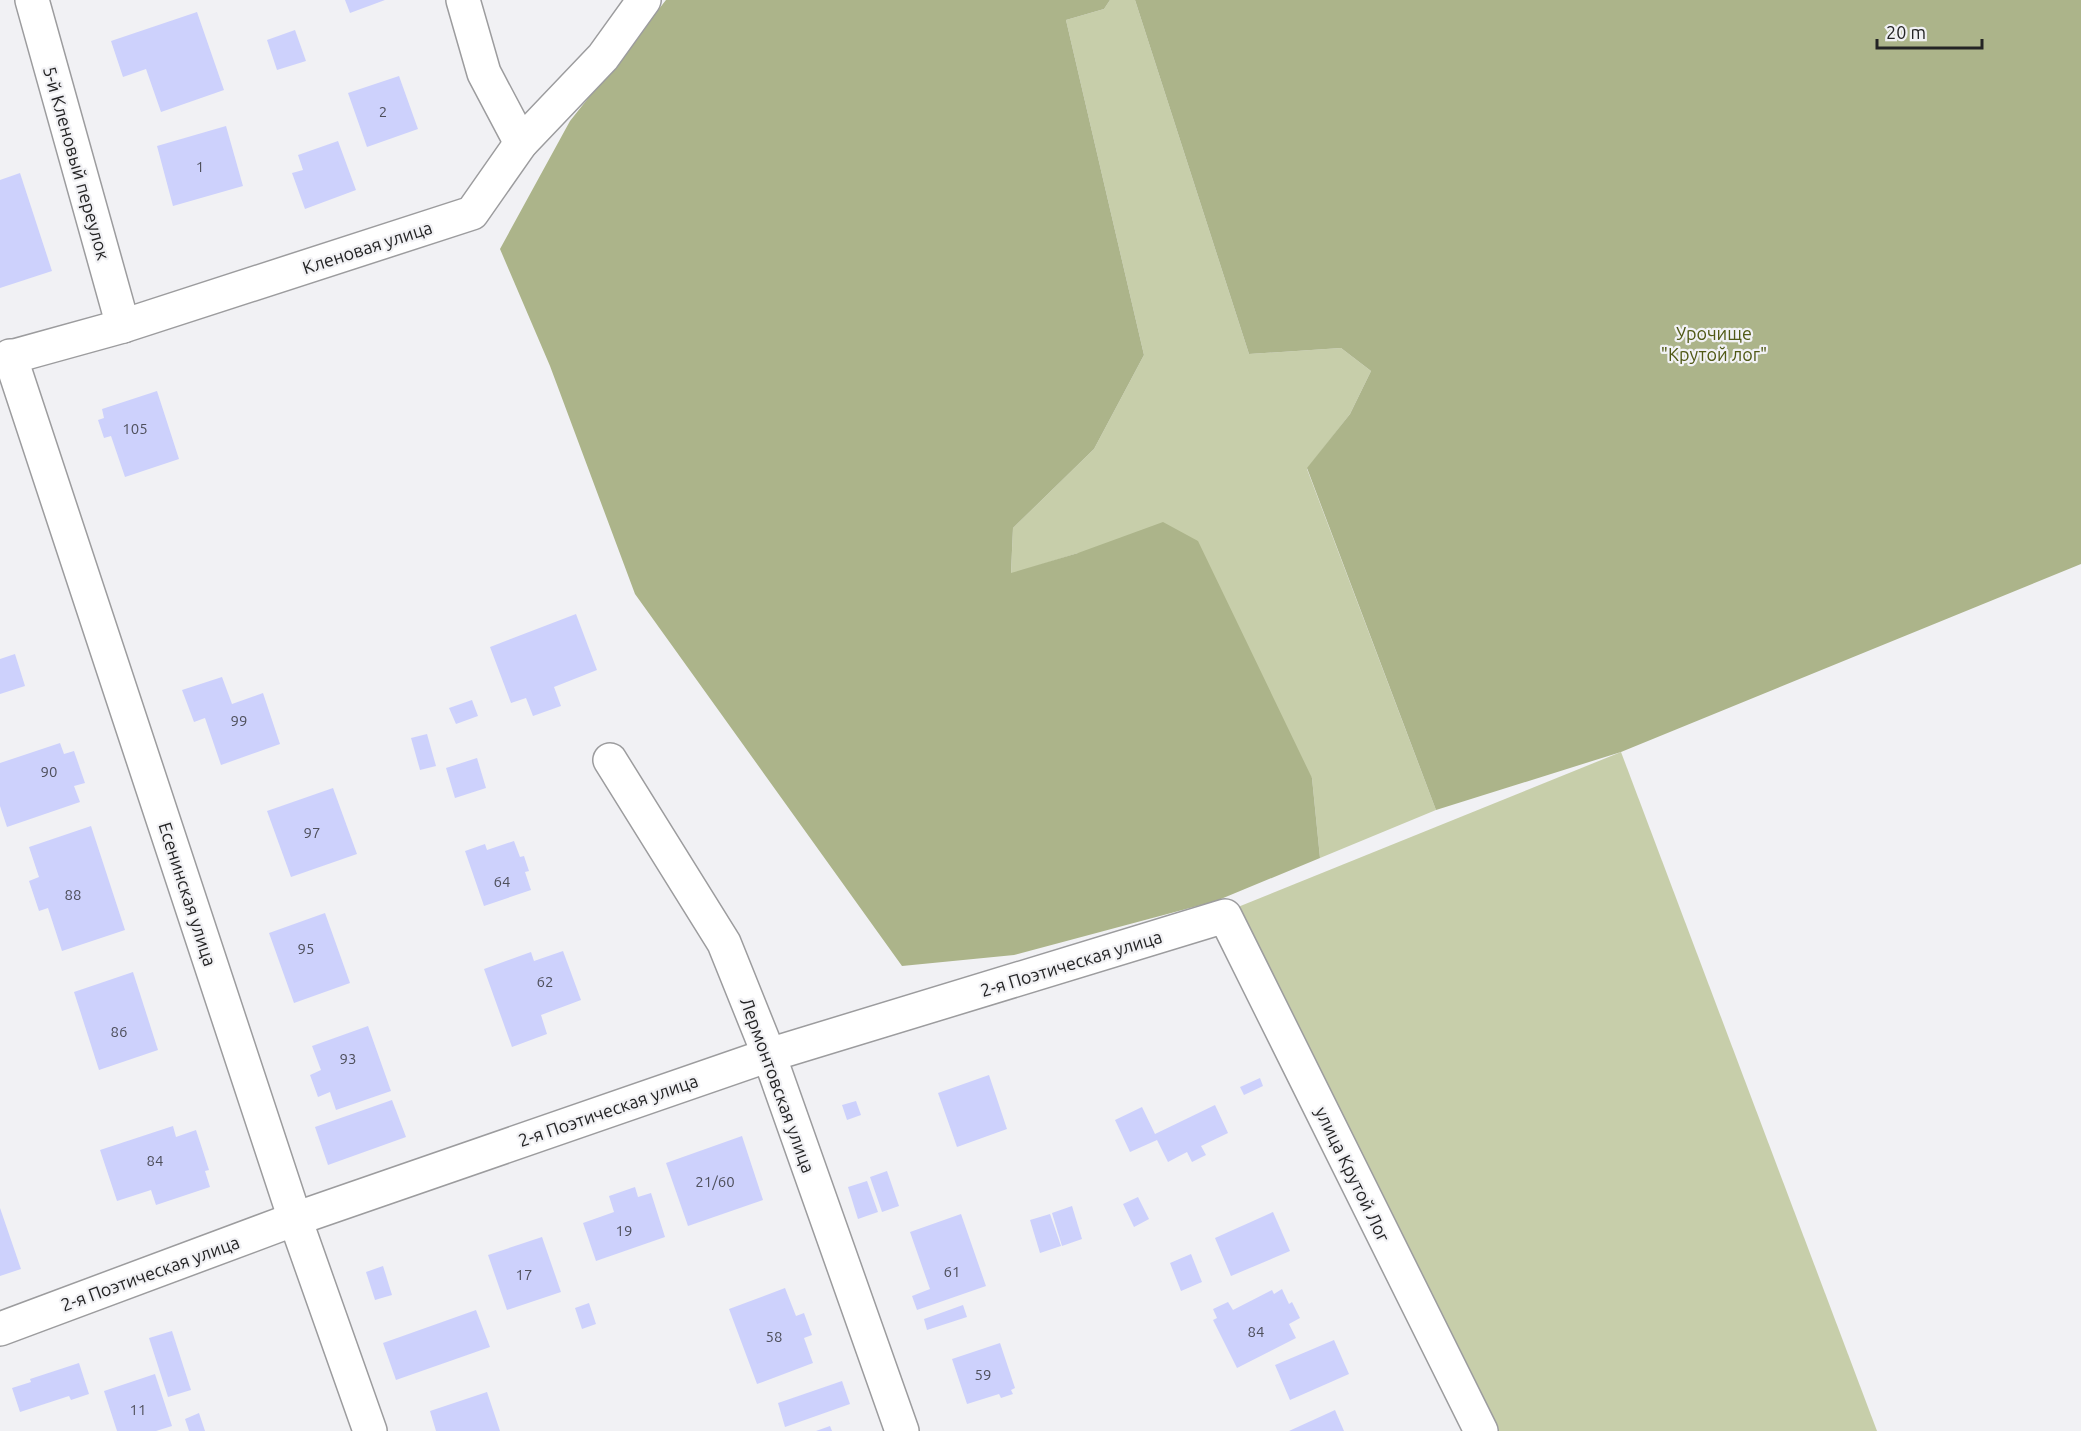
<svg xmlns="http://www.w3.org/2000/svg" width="2081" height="1431" font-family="Ubuntu,sans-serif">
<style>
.green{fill:#c7ceaa}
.forest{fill:#acb48a}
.building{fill:#cdd1fc}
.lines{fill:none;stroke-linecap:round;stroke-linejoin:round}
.minor-casing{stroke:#9c9c9e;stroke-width:36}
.minor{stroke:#fff;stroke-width:33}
.labels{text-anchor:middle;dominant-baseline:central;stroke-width:4.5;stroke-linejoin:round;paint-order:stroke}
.number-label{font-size:15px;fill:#4e4f5b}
.street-label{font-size:18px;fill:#242425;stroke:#f1f1f4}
.park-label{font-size:18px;fill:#505916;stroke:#f1f1f4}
</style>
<rect width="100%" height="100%" fill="#f1f1f4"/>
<g class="green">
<polygon points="1110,0 1135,0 1249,354 1341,348 1371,371 1350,414 1307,469 1436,810 1320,858 1312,778 1078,553 1011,574 1013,528 1094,449 1144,355 1066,20 1104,9"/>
<polygon points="1621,752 1877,1431 1487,1431 1228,911"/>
</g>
<g class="forest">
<polygon points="666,0 1110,0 1104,9 1066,20 1144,355 1094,449 1013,528 1011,573 1078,553 1163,522 1198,541 1312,778 1320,858 1216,901 1014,955 902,966 635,594 550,366 500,249 570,121"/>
<polygon points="1135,0 2081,0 2081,564 1621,752 1436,810 1307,468 1350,414 1371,371 1341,348 1249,354"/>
</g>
<g class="building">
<polygon points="345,0 385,0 350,13"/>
<polygon points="197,12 224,90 161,112 146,69 123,77 111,41"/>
<polygon points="295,30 306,61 277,70 267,40"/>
<polygon points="399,76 418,129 367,147 348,93"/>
<polygon points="226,126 243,186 173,206 157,146"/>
<polygon points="338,141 356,190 305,209 292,173 303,170 298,155"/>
<polygon points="20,173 52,271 0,288 0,180"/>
<polygon points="157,391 179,459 125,477 111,436 104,438 98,420 104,418 102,409"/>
<polygon points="576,614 597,670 554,687 561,706 533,716 526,698 511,703 490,647"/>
<polygon points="15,654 25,686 0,694 0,659"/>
<polygon points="222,677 232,704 263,693 280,744 221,765 205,718 194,722 182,690"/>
<polygon points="472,700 478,716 456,724 449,708"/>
<polygon points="427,734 436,766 420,770 411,738"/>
<polygon points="60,743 64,754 74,751 85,783 74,786 80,802 7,827 0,806 0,763"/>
<polygon points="477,758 486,788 455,798 446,768"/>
<polygon points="333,788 357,854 291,877 267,811"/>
<polygon points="91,826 125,930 62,951 48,908 39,911 29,881 39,877 29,847"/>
<polygon points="514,841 520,857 524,856 529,871 525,872 531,890 484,906 465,851 485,844 487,850"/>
<polygon points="325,913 350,983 294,1003 269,933"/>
<polygon points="563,951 581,1000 541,1015 547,1034 512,1047 484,969 531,952 534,961"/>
<polygon points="133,972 158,1050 99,1070 74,992"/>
<polygon points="368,1026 391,1091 336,1110 330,1092 318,1097 310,1075 321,1070 312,1046"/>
<polygon points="989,1075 1007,1129 957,1147 938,1093"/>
<polygon points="1260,1078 1263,1086 1244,1095 1240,1087"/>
<polygon points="392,1100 406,1137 328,1165 315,1127"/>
<polygon points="856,1101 861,1115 847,1120 842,1105"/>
<polygon points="1215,1105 1228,1133 1201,1146 1206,1155 1192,1162 1187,1152 1168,1162 1157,1140 1130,1152 1115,1120 1142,1107 1155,1134"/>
<polygon points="173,1126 176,1137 196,1130 209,1170 205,1171 210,1187 156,1205 151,1190 117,1201 100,1150"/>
<polygon points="742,1136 763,1200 688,1226 666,1163"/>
<polygon points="887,1171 899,1206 882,1212 870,1177"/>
<polygon points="867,1181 878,1212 858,1219 848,1187"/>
<polygon points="635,1187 638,1197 651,1193 665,1237 596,1261 583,1223 614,1212 609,1196"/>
<polygon points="1138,1197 1149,1219 1134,1227 1123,1204"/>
<polygon points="1072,1206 1082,1239 1062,1246 1052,1213"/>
<polygon points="0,1208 21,1269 0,1276"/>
<polygon points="1273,1212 1290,1251 1231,1276 1215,1238"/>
<polygon points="961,1214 986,1286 917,1310 912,1296 930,1289 910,1232"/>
<polygon points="1050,1214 1061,1246 1040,1253 1030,1220"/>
<polygon points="542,1237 561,1292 507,1310 488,1255"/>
<polygon points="1191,1254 1202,1282 1181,1291 1170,1263"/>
<polygon points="383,1266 392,1295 375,1300 366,1272"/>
<polygon points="785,1288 796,1316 804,1313 812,1335 804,1338 813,1363 757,1384 729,1309"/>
<polygon points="1282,1289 1289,1304 1292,1302 1300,1318 1289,1324 1296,1338 1237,1368 1213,1320 1217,1318 1213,1309 1228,1302 1233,1310 1272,1290 1274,1294"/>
<polygon points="589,1303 596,1324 582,1329 575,1308"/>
<polygon points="963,1305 967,1317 927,1330 924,1319"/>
<polygon points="476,1310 490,1347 396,1380 383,1343"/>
<polygon points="172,1331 191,1390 168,1397 149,1338"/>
<polygon points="1334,1340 1349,1374 1290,1400 1275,1365"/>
<polygon points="1000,1343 1015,1388 1011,1390 1013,1394 1001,1398 999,1394 967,1404 952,1359"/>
<polygon points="79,1363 89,1394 71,1400 69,1396 20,1412 12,1388 31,1382 30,1379"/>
<polygon points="155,1374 172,1426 156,1431 117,1431 104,1391"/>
<polygon points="842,1381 850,1404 785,1427 778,1403"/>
<polygon points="487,1392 500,1431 436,1431 430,1411"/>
<polygon points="1335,1410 1344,1431 1289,1431"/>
<polygon points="199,1413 205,1431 189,1431 185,1419"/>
<polygon points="830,1426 832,1431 816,1431"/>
</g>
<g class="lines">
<g class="minor-casing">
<g id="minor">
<polyline points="32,0 123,326"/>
<polyline points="463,0 484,73 521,143"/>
<polyline points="10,356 295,1219 370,1431"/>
<polyline points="0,360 123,326 472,213 521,143 603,57 644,0"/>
<polyline points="610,760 724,943 769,1055 902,1431"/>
<polyline points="0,1329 295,1219 769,1055 1225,916 1481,1431"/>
</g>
</g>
<use href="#minor" class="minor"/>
</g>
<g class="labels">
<g class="number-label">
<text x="383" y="111">2</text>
<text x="200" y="166">1</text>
<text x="135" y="428">105</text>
<text x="239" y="720">99</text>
<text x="49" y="771">90</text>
<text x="312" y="832">97</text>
<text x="502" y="881">64</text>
<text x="73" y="894">88</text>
<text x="306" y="948">95</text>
<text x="545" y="981">62</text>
<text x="119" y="1031">86</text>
<text x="348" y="1058">93</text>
<text x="155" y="1160">84</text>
<text x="715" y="1181">21/60</text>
<text x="624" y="1230">19</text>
<text x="952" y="1271">61</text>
<text x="524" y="1274">17</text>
<text x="1256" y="1331">84</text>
<text x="774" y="1336">58</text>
<text x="983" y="1374">59</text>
<text x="138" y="1409">11</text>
</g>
<g class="street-label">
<text transform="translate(77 163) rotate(74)">5-й Кленовый переулок</text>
<text transform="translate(367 247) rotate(-18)">Кленовая улица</text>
<text transform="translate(188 894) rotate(72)">Есенинская улица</text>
<text transform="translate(1071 963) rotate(-17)">2-я Поэтическая улица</text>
<text transform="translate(778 1085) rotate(70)">Лермонтовская улица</text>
<text transform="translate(608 1110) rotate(-19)">2-я Поэтическая улица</text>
<text transform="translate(1353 1174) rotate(64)">улица Крутой Лог</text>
<text transform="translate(150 1273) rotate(-20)">2-я Поэтическая улица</text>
</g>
<g class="park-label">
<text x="1714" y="333">Урочище<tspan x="1714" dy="21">"Крутой лог"</tspan></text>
</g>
</g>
<path d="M1877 39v9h105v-9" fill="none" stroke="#242425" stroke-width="3"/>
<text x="1886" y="39" font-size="18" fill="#242425" stroke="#f1f1f4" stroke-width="4.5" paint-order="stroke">20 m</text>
</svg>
